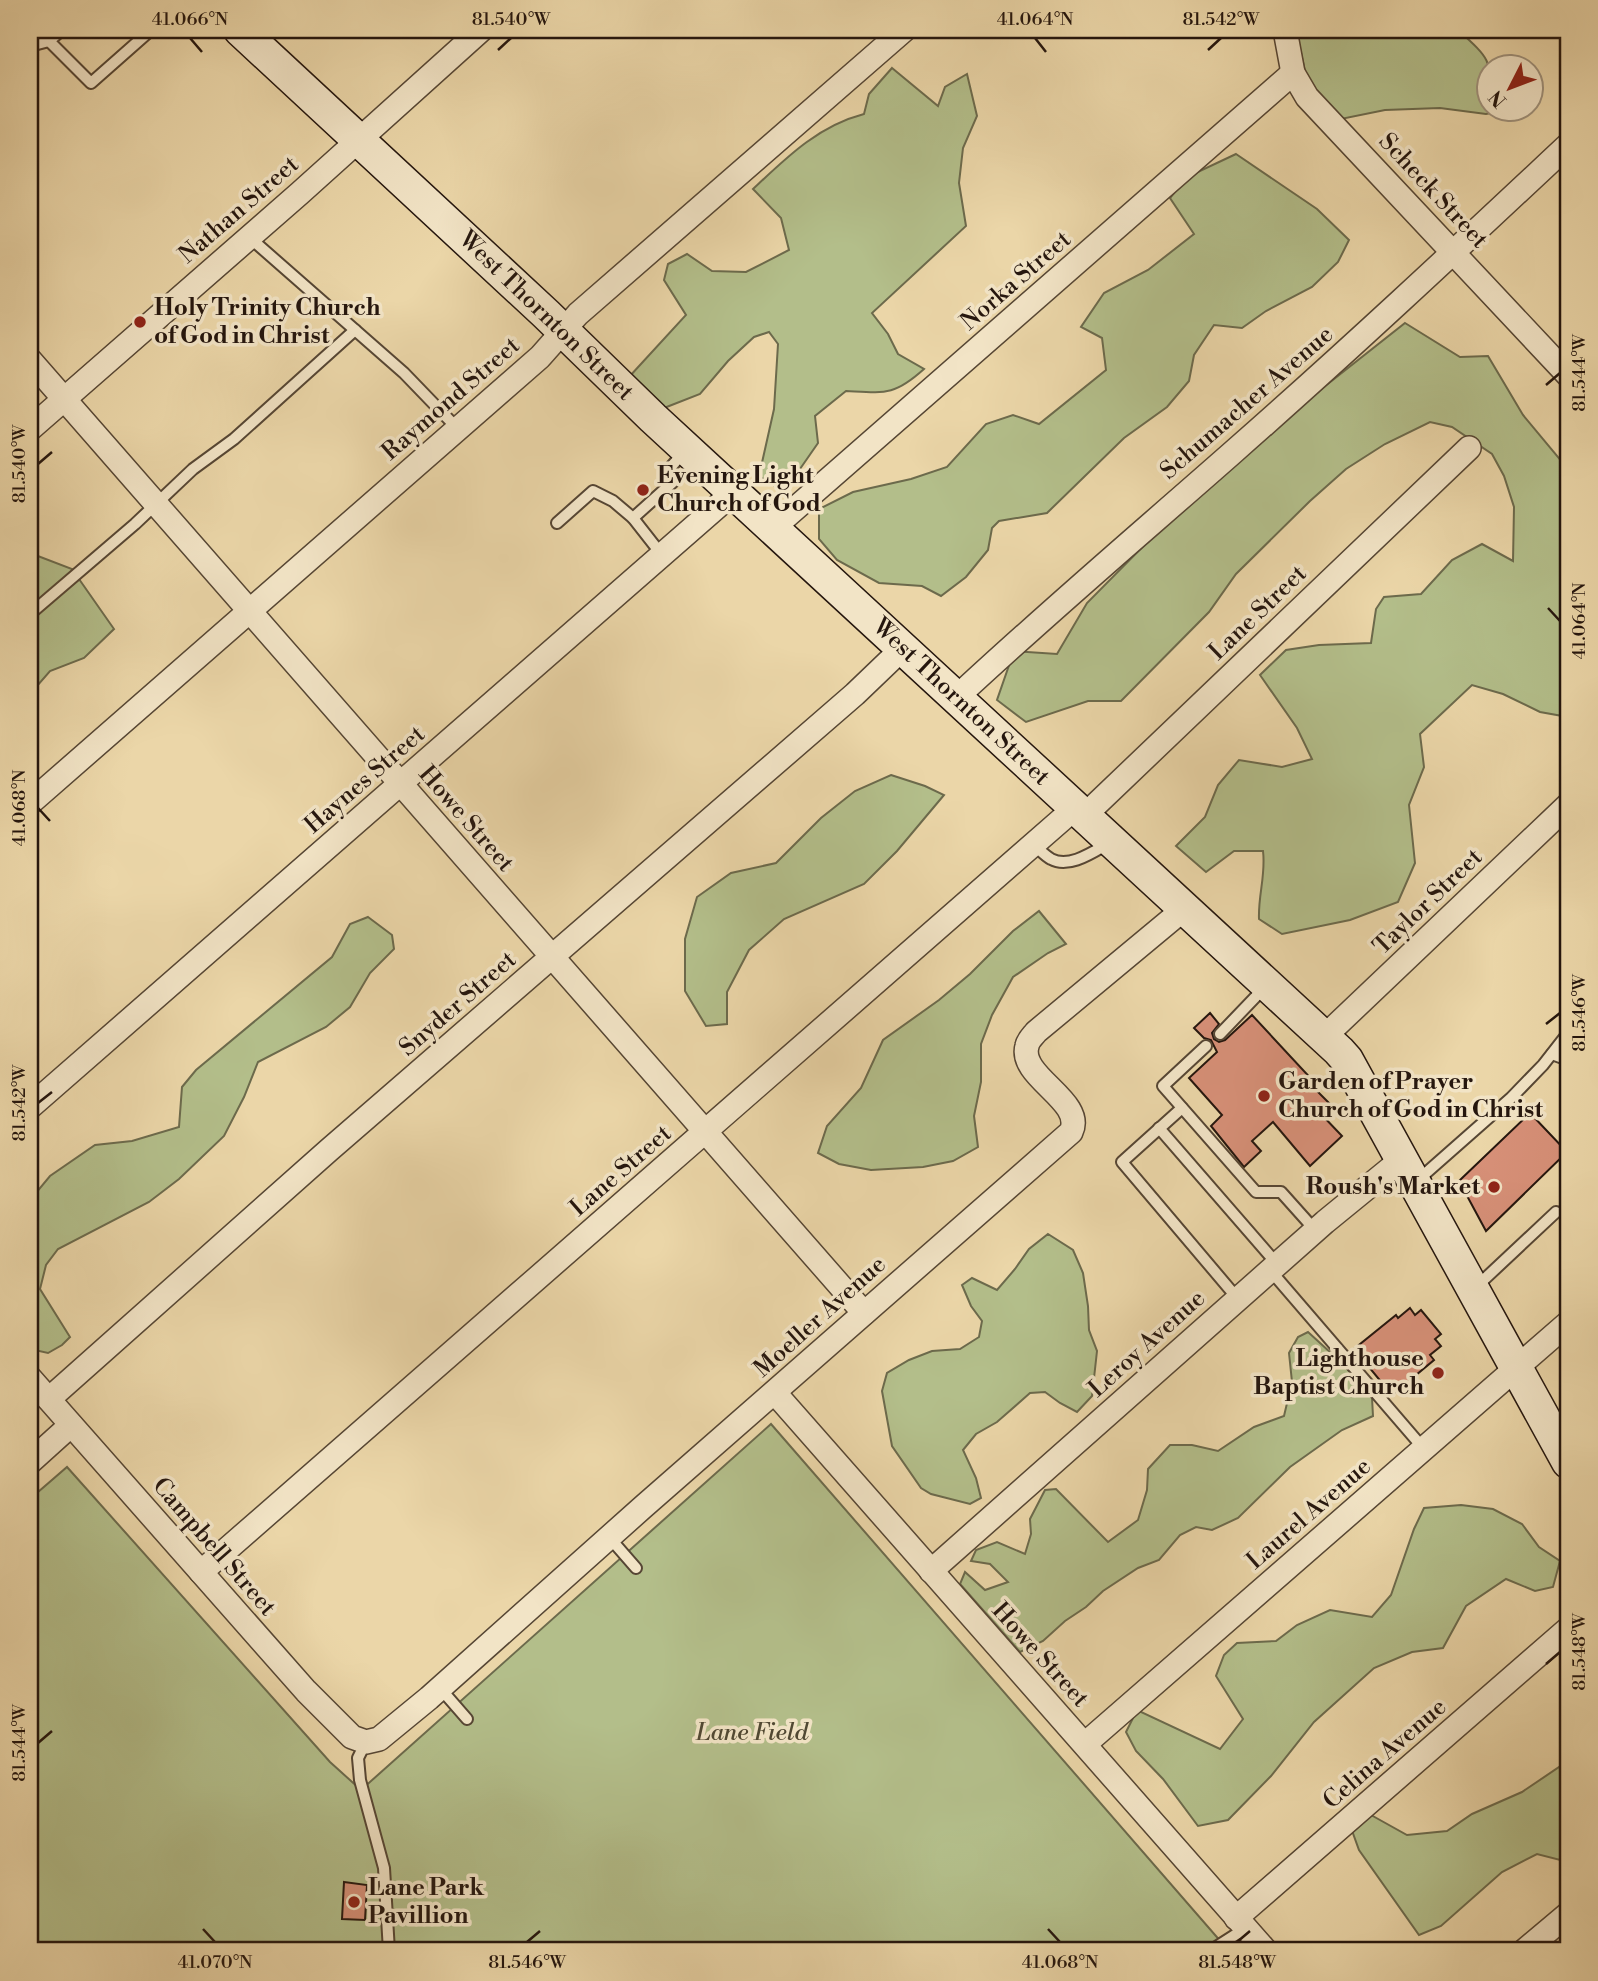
<svg xmlns="http://www.w3.org/2000/svg" width="1598" height="1981" font-family="'Libre Bodoni',serif">
<style>
.green{fill:#b3be8a;stroke:#6c6a4c;stroke-width:2}
.building{fill:#d79078;stroke:#25160e;stroke-width:2}
.lines{fill:none;stroke-linecap:round;stroke-linejoin:round}
.lane-casing{stroke:#564634;stroke-width:14}
.street-casing{stroke:#564634;stroke-width:26}
.secondary-casing{stroke:#25160e;stroke-width:35}
.lane{stroke:#f2e4c6;stroke-width:10}
.street{stroke:#f2e4c6;stroke-width:23}
.secondary{stroke:#f2e4c6;stroke-width:32}
.ticks{fill:none;stroke:#25160e;stroke-width:2.5}
.poi-dot{fill:#8f2418;stroke:#f2e4c6;stroke-width:2.5}
.labels{text-anchor:middle;dominant-baseline:central;stroke-width:7;stroke-linejoin:round;paint-order:stroke}
.street-label{font-size:24px;fill:#25160e;stroke:#f2e4c6}
.poi-label{font-size:24px;font-weight:bold;fill:#25160e;stroke:#f2e4c6;text-anchor:start}
.park-label{font-size:24px;font-style:italic;fill:#504833;stroke:#f2e4c6}
.neatline{fill:none;stroke:#25160e;stroke-width:2.5}
.ticks-label{font-size:18px;text-anchor:middle;fill:#25160e}
</style>
<rect width="100%" height="100%" fill="#ebd6a8"/>
<filter id="stains"><feTurbulence type="fractalNoise" baseFrequency=".00286" numOctaves="4"/><feColorMatrix values="0 0 0 0 .2 0 0 0 0 .09 0 0 0 0 .02 0 0 0 .5 -.17"/></filter>
<radialGradient id="worn" r=".72"><stop offset=".6" stop-color="#630" stop-opacity="0"/><stop offset="1" stop-color="#630" stop-opacity=".3"/></radialGradient>
<g class="green">
<path d="M1296,30H1458C1495,63 1490,61 1490,108L1506,110L1486,114L1440,108L1385,110L1341,119L1308,85Z"/>
<path d="M892,68L938,106L945,87L967,74L977,116L963,148L959,183L966,226L872,313L888,334L898,354L924,369C894,396 885,393 846,391L815,416L818,443L784,492L759,476L774,409L778,344L769,332L754,337L728,361L700,394L664,408L629,377L686,315L664,280L668,264L687,254L712,271L746,272L789,250L781,218L753,189C787,157 818,126 864,114L869,94Z"/>
<polygon points="1236,154 1317,209 1349,240 1338,262 1312,287 1266,311 1242,328 1214,325 1194,355 1189,381 1167,407 1124,438 1047,513 999,521 992,528 988,550 966,577 941,596 922,586 879,583 837,560 819,539 819,509 853,492 911,479 947,467 986,424 1013,415 1039,424 1106,370 1102,338 1081,327 1104,293 1148,270 1194,234 1170,198 1187,177"/>
<path d="M1405,323L1460,357L1488,356L1523,415L1568,469V717L1540,712L1503,694L1472,685L1420,734L1424,767L1409,805L1415,863L1398,902L1350,920L1282,934L1259,919C1258,895 1266,875 1263,851H1234L1206,872L1176,846L1205,817L1218,785L1239,760L1282,767L1312,759L1297,728L1260,675L1286,650L1319,645L1371,643L1376,609L1384,597L1421,594L1452,560L1482,544L1513,561L1514,507L1504,476L1492,454L1452,427L1430,422L1385,444L1346,469L1310,501L1236,574L1209,612L1121,701H1088L1026,722L997,700L1014,651L1057,654L1087,603L1185,504L1291,413Z"/>
<polygon points="30,553 72,569 114,629 84,658 50,671 30,694"/>
<polygon points="891,775 925,786 944,795 897,851 864,884 784,919 749,950 727,992 727,1024 706,1026 685,991 685,939 697,897 731,873 776,863 821,818 855,791"/>
<polygon points="1039,911 1066,944 1048,953 1013,977 992,1015 981,1044 981,1082 974,1116 978,1147 953,1161 923,1167 871,1170 839,1164 818,1153 827,1126 861,1088 883,1040 939,1000 970,974 1013,931"/>
<polygon points="368,917 392,935 394,949 370,973 350,1007 326,1027 258,1062 244,1097 224,1136 179,1179 149,1202 58,1249 46,1265 40,1289 70,1337 62,1345 48,1353 30,1349 30,1200 50,1176 95,1145 132,1141 179,1127 182,1087 196,1070 332,957 350,924"/>
<polygon points="1048,1234 1073,1250 1083,1273 1088,1306 1089,1330 1097,1351 1092,1396 1077,1412 1060,1403 1045,1392 1030,1393 997,1422 976,1434 963,1450 976,1478 981,1498 970,1504 931,1494 921,1488 892,1446 882,1391 887,1373 909,1360 932,1351 960,1349 979,1337 982,1321 971,1306 962,1285 972,1278 997,1290 1015,1269 1029,1249"/>
<polygon points="1308,1332 1343,1364 1372,1398 1373,1416 1342,1430 1290,1467 1238,1518 1212,1530 1196,1527 1180,1535 1159,1560 1138,1568 1103,1591 1086,1607 1065,1621 1043,1641 1020,1652 960,1584 965,1572 985,1590 1008,1582 990,1564 971,1561 976,1550 997,1542 1025,1554 1031,1534 1030,1519 1045,1490 1056,1489 1108,1542 1138,1520 1147,1490 1148,1469 1170,1445 1192,1445 1218,1451 1254,1427 1284,1416 1292,1382 1289,1353 1298,1337"/>
<polygon points="771,1424 1229,1951 30,1951 30,1499 67,1467 330,1762 361,1790"/>
<polygon points="1461,1505 1493,1509 1522,1524 1539,1547 1560,1561 1553,1587 1535,1591 1506,1579 1466,1606 1443,1648 1412,1652 1374,1668 1314,1722 1271,1776 1228,1820 1198,1826 1163,1779 1136,1751 1126,1732 1137,1710 1220,1749 1243,1719 1216,1676 1224,1655 1237,1643 1276,1641 1297,1625 1330,1610 1372,1617 1391,1595 1414,1529 1424,1508"/>
<polygon points="1568,1761 1568,1862 1537,1854 1502,1872 1441,1926 1419,1935 1359,1850 1350,1825 1371,1815 1407,1835 1447,1831 1472,1814 1522,1792"/>
</g>
<g class="building">
<polygon points="1210,1013 1219,1024 1212,1033 1214,1039 1219,1042 1225,1040 1252,1015 1316,1084 1313,1087 1331,1105 1321,1114 1342,1136 1310,1166 1273,1122 1252,1141 1261,1151 1244,1167 1211,1126 1222,1115 1189,1078 1217,1052 1211,1040 1204,1038 1194,1028"/>
<polygon points="1530,1113 1567,1152 1486,1231 1459,1181"/>
<polygon points="1410,1308 1415,1315 1421,1310 1441,1334 1435,1339 1441,1346 1430,1355 1434,1360 1392,1395 1354,1349 1396,1315 1398,1318"/>
<polygon points="344,1882 367,1885 365,1920 342,1919"/>
</g>
<g class="lines">
<g class="lane-casing">
<g id="lane">
<polyline points="49,41 91,83 151,30"/>
<polyline points="30,46 49,41 62,30"/>
<polyline points="249,237 404,373 458,429"/>
<polyline points="633,518 662,555"/>
<polyline points="557,523 593,491 613,501 633,518 673,482 670,468 685,451"/>
<polyline points="30,614 135,524 193,469 234,439 355,330"/>
<path d="M1033,844C1039,849 1045,856 1051,859C1069,869 1093,852 1109,843"/>
<polyline points="1220,1034 1266,986"/>
<polyline points="1206,1046 1163,1086 1256,1192 1281,1192 1315,1230"/>
<polyline points="1552,1054 1568,1060"/>
<polyline points="1182,1108 1122,1162 1238,1299"/>
<polyline points="1159,1128 1277,1264"/>
<polyline points="1418,1180 1511,1098 1543,1065 1568,1033"/>
<polyline points="1270,1270 1424,1449"/>
<polyline points="1476,1287 1556,1212"/>
<polyline points="609,1537 636,1568"/>
<polyline points="440,1688 467,1719"/>
<polyline points="366,1742 358,1758 360,1780 384,1868 389,1951"/>
<polyline points="1210,1951 1246,1928"/>
</g>
</g>
<g class="street-casing">
<g id="street">
<polyline points="1285,30 1293,73 1307,97 1568,375"/>
<polyline points="30,360 864,1313"/>
<polyline points="30,429 300,193 481,30"/>
<polyline points="773,528 1293,73"/>
<path d="M957,697C1047,613 1139,535 1231,454C1346,353 1457,249 1568,145"/>
<polyline points="30,803 540,357 578,314 904,30"/>
<polyline points="1084,816 1469,448"/>
<polyline points="1324,1037 1568,805"/>
<polyline points="30,1107 734,492"/>
<path d="M30,1378L306,1691L352,1737L366,1742L379,1739L429,1698L643,1507L1071,1132C1086,1101 1018,1077 1027,1046C1028,1040 1033,1036 1036,1032L1184,909"/>
<polyline points="775,1393 1266,1951"/>
<polyline points="49,1399 329,1150 855,694 903,648"/>
<polyline points="30,1462 71,1425"/>
<polyline points="931,1571 1325,1222 1401,1160"/>
<polyline points="201,1572 1075,808"/>
<polyline points="1085,1744 1568,1323"/>
<polyline points="1236,1918 1568,1629"/>
<polyline points="1524,1951 1568,1914"/>
</g>
</g>
<g class="secondary-casing">
<polyline id="secondary" points="240,30 546,314 653,418 1339,1051 1347,1060 1568,1462"/>
</g>
<use href="#lane" class="lane"/>
<use href="#street" class="street"/>
<use href="#secondary" class="secondary"/>
</g>
<path class="ticks" d="M190,38L202,52M1035,38L1046,52M498,50L511,38M1208,50L1221,38M1546,385L1560,373M38,464L52,452M1548,608L1560,621M38,808L50,821M1546,1024L1560,1013M38,1103L52,1092M1546,1664L1560,1652M38,1743L52,1731M203,1929L215,1942M1048,1929L1060,1942M527,1942L540,1931M1237,1942L1250,1931"/>
<g class="poi-dot">
<circle cx="140" cy="322" r="7"/>
<circle cx="643" cy="490" r="7"/>
<circle cx="1264" cy="1096" r="7"/>
<circle cx="1494" cy="1187" r="7"/>
<circle cx="1438" cy="1373" r="7"/>
<circle cx="354" cy="1902" r="7"/>
</g>
<g class="labels">
<g class="street-label">
<text transform="translate(1433 191) rotate(47)">Scheck Street</text>
<text transform="translate(239 210) rotate(-41)">Nathan Street</text>
<text transform="translate(1016 281) rotate(-41)">Norka Street</text>
<text transform="translate(546 316) rotate(44)">West Thornton Street</text>
<text transform="translate(451 399) rotate(-41)">Raymond Street</text>
<text transform="translate(1247 403) rotate(-41)">Schumacher Avenue</text>
<text transform="translate(1258 613) rotate(-44)">Lane Street</text>
<text transform="translate(961 702) rotate(43)">West Thornton Street</text>
<text transform="translate(365 780) rotate(-41)">Haynes Street</text>
<text transform="translate(466 819) rotate(49)">Howe Street</text>
<text transform="translate(1428 902) rotate(-44)">Taylor Street</text>
<text transform="translate(458 1004) rotate(-41)">Snyder Street</text>
<text transform="translate(621 1171) rotate(-41)">Lane Street</text>
<text transform="translate(820 1317) rotate(-42)">Moeller Avenue</text>
<text transform="translate(1147 1344) rotate(-42)">Leroy Avenue</text>
<text transform="translate(1309 1514) rotate(-41)">Laurel Avenue</text>
<text transform="translate(214 1547) rotate(49)">Campbell Street</text>
<text transform="translate(1040 1655) rotate(48)">Howe Street</text>
<text transform="translate(1385 1754) rotate(-41)">Celina Avenue</text>
</g>
<g class="poi-label">
<text x="154" y="308">Holy Trinity Church<tspan x="154" dy="28">of God in Christ</tspan></text>
<text x="657" y="476">Evening Light<tspan x="657" dy="28">Church of God</tspan></text>
<text x="1278" y="1082">Garden of Prayer<tspan x="1278" dy="28">Church of God in Christ</tspan></text>
<text x="1480" y="1187" text-anchor="end">Roush's Market</text>
<text x="1424" y="1359" text-anchor="end">Lighthouse<tspan x="1424" dy="28">Baptist Church</tspan></text>
<text x="368" y="1888">Lane Park<tspan x="368" dy="28">Pavillion</tspan></text>
</g>
<g class="park-label">
<text x="752" y="1733">Lane Field</text>
</g>
</g>
<rect width="1598" height="1981" fill="none" stroke="#ebd6a8" stroke-width="77"/>
<g transform="translate(1510 88) rotate(228)"><circle r="33" fill="#f2e4c6" stroke="#a0927c" stroke-width="2"/>
<path d="M0-5L12 26L0 18L-12 26Z" fill="#8f2418"/>
<text y="-10" font-size="19" font-weight="bold" text-anchor="middle" fill="#25160e">N</text>
</g>
<rect x="38" y="38" width="1522" height="1904" class="neatline"/>
<g class="ticks-label">
<text x="190" y="25">41.066°N</text>
<text x="511" y="25">81.540°W</text>
<text x="1035" y="25">41.064°N</text>
<text x="1221" y="25">81.542°W</text>
<text transform="translate(1579 373) rotate(-90)" y="6">81.544°W</text>
<text transform="translate(19 464) rotate(-90)" y="6">81.540°W</text>
<text transform="translate(1579 621) rotate(-90)" y="6">41.064°N</text>
<text transform="translate(19 808) rotate(-90)" y="6">41.068°N</text>
<text transform="translate(1579 1013) rotate(-90)" y="6">81.546°W</text>
<text transform="translate(19 1103) rotate(-90)" y="6">81.542°W</text>
<text transform="translate(1579 1652) rotate(-90)" y="6">81.548°W</text>
<text transform="translate(19 1743) rotate(-90)" y="6">81.544°W</text>
<text x="215" y="1968">41.070°N</text>
<text x="527" y="1968">81.546°W</text>
<text x="1060" y="1968">41.068°N</text>
<text x="1237" y="1968">81.548°W</text>
</g>
<rect width="100%" height="100%" filter="url(#stains)"/>
<rect width="100%" height="100%" fill="url(#worn)"/>
</svg>
